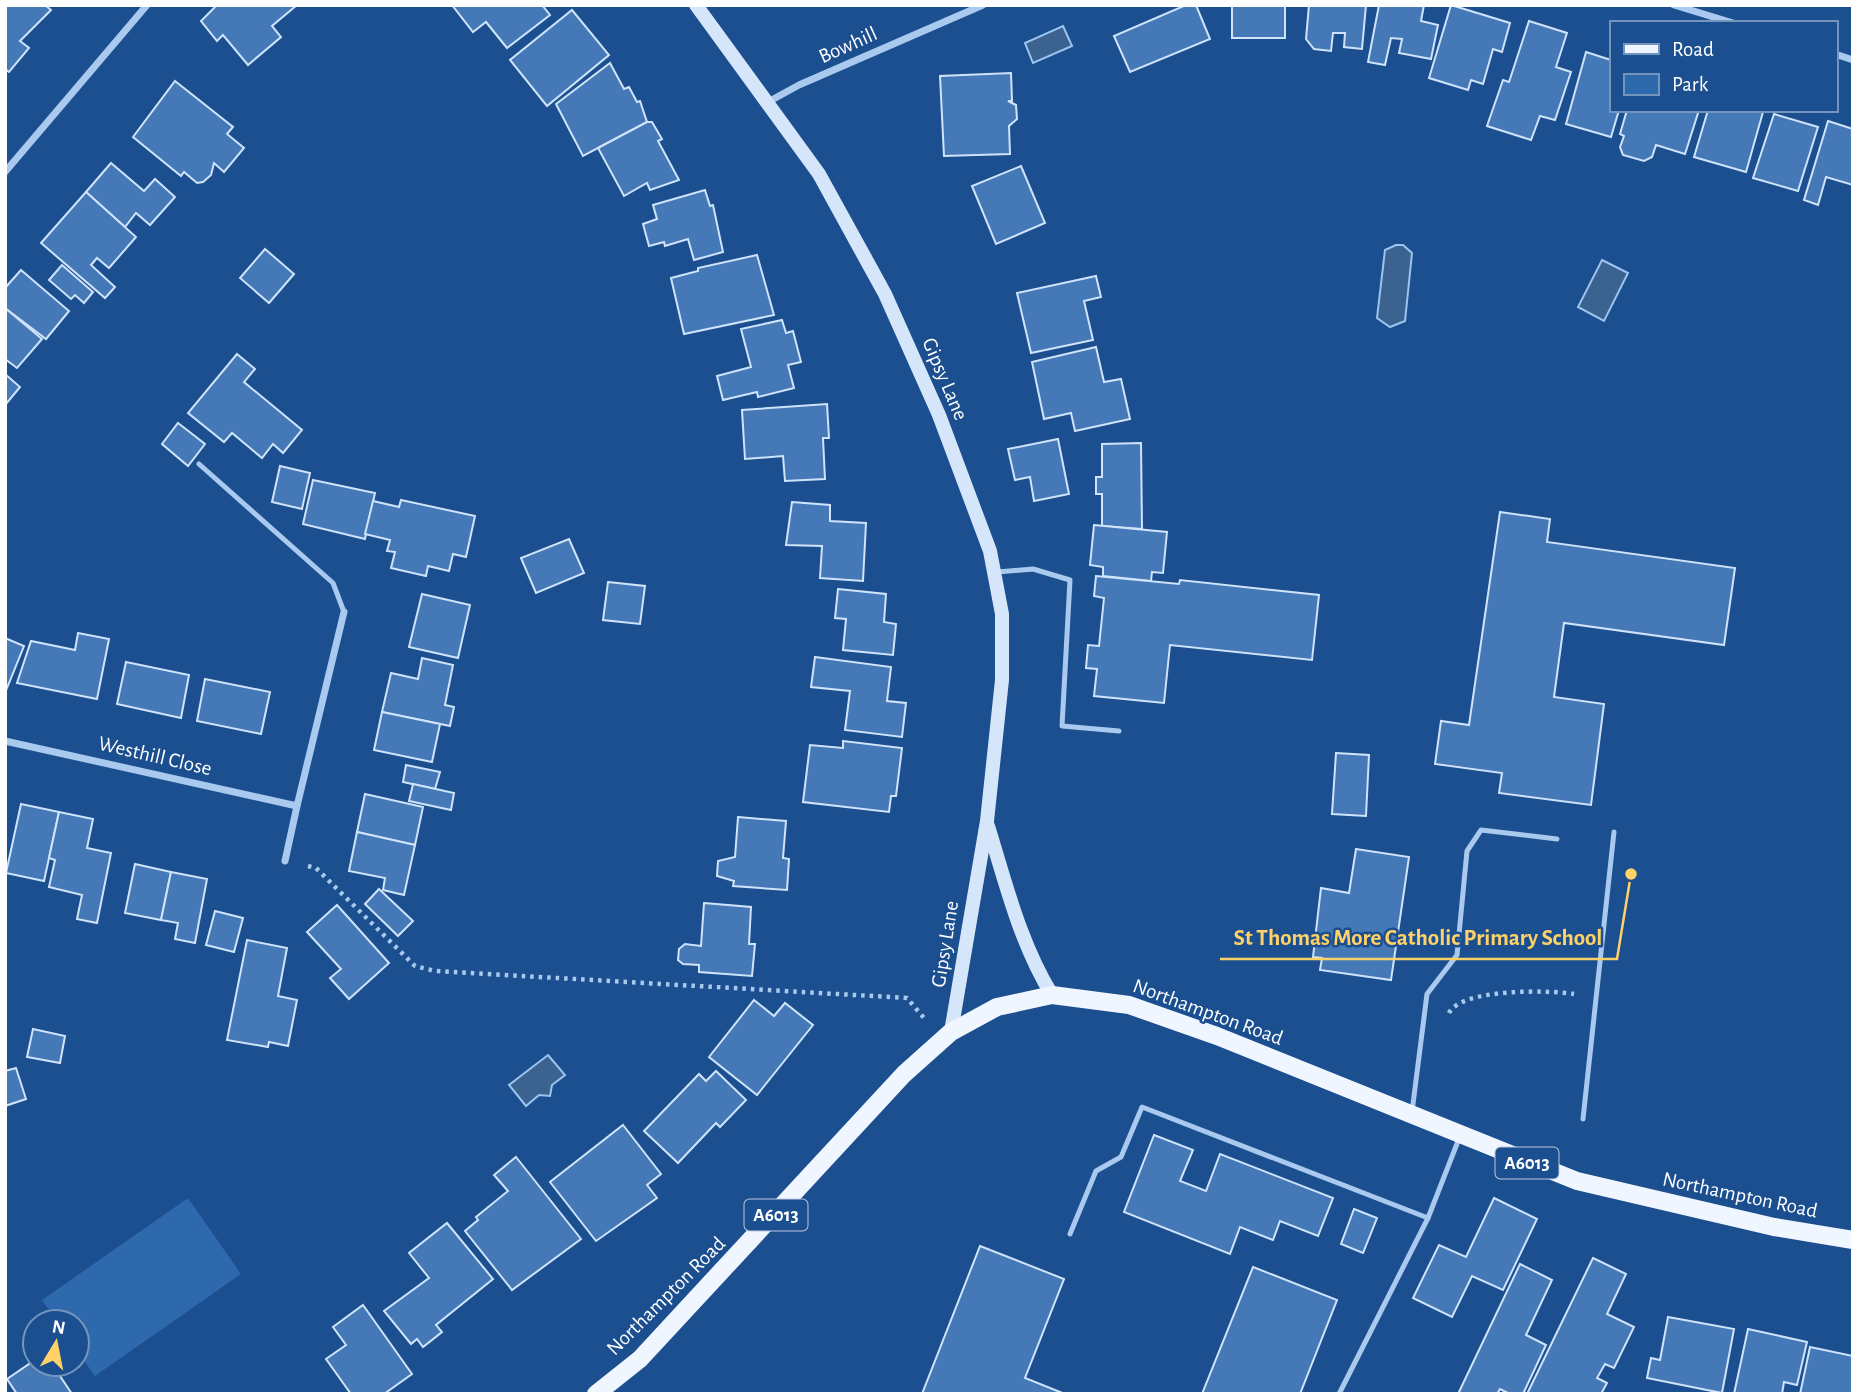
<svg xmlns="http://www.w3.org/2000/svg" width="1858" height="1399" font-family="'Alegreya Sans',sans-serif">
<style>
.green{fill:#2e69ad}
.water{fill:#3c6290;stroke:#9cc4f0;stroke-width:2}
.building{fill:#4478b7;stroke:#cfe3fa;stroke-width:2}
.lines{fill:none;stroke-linecap:round;stroke-linejoin:round}
.path{stroke:#a9c9ee;stroke-width:4.5;stroke-dasharray:3.5 5;stroke-linecap:butt}
.lane{stroke:#a9c9ee;stroke-width:5}
.street{stroke:#a9c9ee;stroke-width:7}
.secondary{stroke:#d6e6fa;stroke-width:14}
.primary{stroke:#f0f6ff;stroke-width:18}
.labels{text-anchor:middle;dominant-baseline:central;stroke-width:5;stroke-linejoin:round;paint-order:stroke}
.shield{fill:#1b4f8f;stroke:#bbcadd;stroke-width:2}
.shield-label{font-size:19px;font-weight:bold;fill:#fff}
.street-label{font-size:21px;fill:#fff;stroke:#1b4f8f}
.leader{fill:none;stroke:#ffd166;stroke-width:2.5}
.callout-dot{fill:#ffd166;stroke:#1b4f8f;stroke-width:2.5}
.callout-label{font-size:23px;text-anchor:middle;font-weight:bold;fill:#ffd166;stroke:#1b4f8f;stroke-width:5;stroke-linejoin:round;paint-order:stroke}
</style>
<rect width="100%" height="100%" fill="#1b4f8f"/>
<polygon class="green" points="188,1198 241,1274 95,1376 77,1351 77,1322 57,1322 42,1300"/>
<g class="water">
<polygon points="1063,26 1072,46 1033,63 1025,43"/>
<polygon points="1396,245 1403,245 1412,253 1405,321 1390,327 1377,318 1385,250"/>
<polygon points="1602,260 1628,273 1604,321 1578,307"/>
<polygon points="548,1055 565,1075 552,1085 550,1096 539,1095 526,1106 509,1085"/>
</g>
<g class="building">
<polygon points="5,5 45,5 51,10 20,41 29,48 9,72 5,69"/>
<polygon points="297,5 272,26 281,37 248,65 223,35 217,41 201,21 217,5"/>
<polygon points="452,5 542,5 550,15 507,48 486,22 473,32"/>
<polygon points="1186,5 1196,5 1210,39 1130,72 1114,36"/>
<rect x="1232" y="5" width="53" height="33"/>
<polygon points="1309,5 1366,5 1362,49 1344,47 1345,33 1333,33 1331,51 1314,49 1306,39"/>
<polygon points="1379,5 1424,5 1421,21 1438,25 1431,59 1399,53 1402,39 1391,38 1385,65 1368,62"/>
<polygon points="1451,5 1510,23 1502,52 1493,49 1483,84 1471,80 1468,90 1429,78"/>
<polygon points="572,10 609,55 547,106 510,60"/>
<polygon points="1529,21 1567,33 1556,67 1571,72 1555,120 1540,116 1531,140 1487,126 1503,80 1509,82"/>
<polygon points="1586,52 1611,60 1611,110 1619,110 1611,137 1566,124"/>
<polygon points="610,63 624,89 629,87 637,102 640,101 647,122 583,156 556,104"/>
<polygon points="1011,73 1012,101 1008,101 1016,105 1017,119 1009,126 1010,154 944,156 940,76"/>
<polygon points="175,81 233,127 227,134 244,148 224,172 214,163 211,175 203,182 197,183 184,172 181,176 133,137"/>
<polygon points="1627,110 1699,110 1685,154 1656,145 1652,157 1644,161 1623,155 1620,147 1624,136 1620,134"/>
<polygon points="1708,110 1763,112 1746,172 1694,157"/>
<polygon points="1774,114 1818,127 1798,191 1753,178"/>
<polygon points="1828,121 1853,129 1853,185 1826,177 1818,205 1804,200"/>
<polygon points="647,122 652,122 662,139 658,141 679,180 650,190 647,183 624,196 598,148"/>
<polygon points="111,163 144,191 155,179 175,197 150,225 136,213 125,227 86,192"/>
<polygon points="1021,166 1045,223 996,244 972,186"/>
<polygon points="705,190 710,206 713,205 723,252 694,260 688,239 665,246 664,242 649,246 643,224 657,219 653,205"/>
<polygon points="86,192 136,237 109,268 97,258 91,265 115,287 105,298 41,243"/>
<polygon points="265,249 294,274 269,303 240,278"/>
<polygon points="757,255 774,315 684,334 671,278 698,271 698,268"/>
<polygon points="62,265 93,292 84,303 75,295 71,299 49,280"/>
<polygon points="21,270 69,311 46,339 5,308 5,288"/>
<polygon points="1096,276 1101,297 1084,301 1093,340 1031,353 1017,293"/>
<polygon points="5,308 42,339 17,368 5,359"/>
<polygon points="782,320 786,333 793,331 801,362 788,365 794,388 758,397 757,392 723,400 717,376 751,367 741,329"/>
<polygon points="1096,347 1104,382 1121,379 1130,419 1075,431 1071,413 1044,419 1032,362"/>
<polygon points="237,354 255,369 244,382 302,430 283,453 273,444 262,458 232,433 224,442 188,413"/>
<polygon points="5,374 20,387 6,404 5,404"/>
<polygon points="827,404 829,438 823,438 825,479 785,481 783,456 745,459 742,410"/>
<polygon points="178,423 205,444 188,466 162,444"/>
<polygon points="1058,439 1069,494 1034,501 1030,477 1015,480 1008,449"/>
<polygon points="1141,443 1142,529 1102,526 1102,494 1096,494 1096,477 1102,477 1102,444"/>
<polygon points="280,466 310,473 302,509 272,502"/>
<polygon points="313,480 375,493 365,539 303,524"/>
<polygon points="401,500 475,516 466,557 453,554 449,571 428,566 426,576 391,568 395,552 387,551 390,540 365,534 373,501 399,507"/>
<polygon points="792,502 830,505 830,521 866,523 863,581 820,578 822,546 786,545"/>
<polygon points="1500,512 1550,519 1547,542 1735,568 1724,645 1564,623 1554,697 1604,704 1591,805 1499,793 1502,773 1435,764 1441,721 1469,725"/>
<polygon points="1094,525 1167,532 1163,573 1152,572 1151,581 1103,576 1103,567 1090,565"/>
<polygon points="569,539 584,573 536,593 521,558"/>
<polygon points="1096,576 1179,584 1180,580 1319,595 1312,660 1170,645 1164,703 1094,696 1097,669 1086,668 1088,645 1099,646 1104,598 1094,596"/>
<polygon points="608,582 645,586 640,624 603,620"/>
<polygon points="838,589 886,594 884,622 896,624 893,655 843,650 846,619 835,618"/>
<polygon points="422,594 470,605 458,658 409,647"/>
<polygon points="78,633 109,639 97,699 17,683 31,641 75,650"/>
<polygon points="5,638 24,646 5,693"/>
<polygon points="815,657 891,667 887,701 906,703 902,737 845,730 850,691 811,687"/>
<polygon points="422,658 453,665 445,705 454,707 450,726 382,712 391,673 418,679"/>
<polygon points="126,662 189,675 181,718 117,704"/>
<polygon points="205,679 270,692 261,734 197,721"/>
<polygon points="382,712 440,724 432,762 374,750"/>
<polygon points="843,741 902,748 896,796 891,796 889,812 803,802 810,745 843,748"/>
<polygon points="1336,753 1369,755 1366,816 1332,814"/>
<polygon points="406,765 440,772 435,789 403,782"/>
<polygon points="413,784 454,793 451,810 409,801"/>
<polygon points="365,794 423,807 415,845 357,832"/>
<polygon points="21,804 59,812 44,881 6,873"/>
<polygon points="59,812 93,819 87,848 111,853 97,923 77,919 82,895 49,887 55,860 49,858"/>
<polygon points="738,817 786,821 783,858 789,859 787,890 733,886 734,881 717,876 718,861 735,857"/>
<polygon points="357,832 415,845 404,895 383,890 385,878 349,871"/>
<polygon points="1356,849 1409,857 1391,980 1320,970 1322,958 1313,957 1321,888 1349,893"/>
<polygon points="135,864 171,872 161,920 125,913"/>
<polygon points="171,872 207,879 195,943 175,939 178,923 161,920"/>
<polygon points="379,889 413,921 398,936 365,904"/>
<polygon points="704,903 751,907 749,944 755,944 752,976 699,972 699,965 683,964 678,960 679,949 685,944 701,946"/>
<polygon points="337,905 389,963 349,999 330,978 341,969 307,932"/>
<polygon points="215,911 243,918 234,952 206,945"/>
<polygon points="247,940 287,948 278,996 297,1000 288,1046 269,1042 268,1047 227,1040"/>
<polygon points="754,1000 774,1016 785,1003 813,1025 757,1095 709,1057"/>
<polygon points="33,1029 65,1036 60,1063 27,1057"/>
<polygon points="16,1068 26,1099 5,1106 5,1071"/>
<polygon points="716,1071 746,1100 720,1127 716,1123 678,1163 644,1131 699,1074 706,1081"/>
<polygon points="623,1125 661,1174 647,1185 657,1198 596,1241 550,1182"/>
<polygon points="1154,1135 1193,1150 1180,1181 1206,1191 1220,1154 1333,1198 1318,1236 1280,1221 1273,1240 1240,1227 1230,1254 1124,1212"/>
<polygon points="516,1157 581,1239 512,1290 465,1231 478,1220 476,1217 508,1191 494,1175"/>
<polygon points="1494,1198 1537,1219 1503,1290 1472,1276 1452,1317 1413,1298 1439,1245 1466,1257"/>
<polygon points="1354,1209 1377,1218 1363,1253 1341,1244"/>
<polygon points="447,1223 493,1279 436,1325 442,1332 423,1347 417,1339 411,1344 384,1311 429,1278 409,1253"/>
<polygon points="980,1246 1064,1279 1025,1378 1065,1394 922,1394"/>
<polygon points="1593,1258 1626,1274 1607,1314 1634,1327 1614,1368 1605,1364 1597,1378 1607,1383 1601,1394 1527,1394"/>
<polygon points="1520,1264 1552,1280 1526,1335 1546,1345 1523,1394 1510,1394 1500,1389 1497,1394 1458,1394"/>
<polygon points="1253,1267 1337,1300 1300,1394 1202,1394"/>
<polygon points="363,1305 412,1374 384,1394 351,1394 326,1359 346,1345 333,1327"/>
<polygon points="1668,1317 1734,1329 1722,1393 1647,1378 1651,1358 1660,1360"/>
<polygon points="1748,1329 1807,1342 1797,1385 1784,1382 1782,1394 1734,1394"/>
<polygon points="1810,1347 1853,1356 1853,1394 1800,1394"/>
<polygon points="35,1360 35,1364 52,1364 72,1394 17,1394 7,1379"/>
</g>
<g class="lines">
<g class="path">
<polyline points="308,866 316,868 415,966 435,971 907,998 924,1018"/>
<path d="M1449,1013C1462,988 1549,990 1574,994"/>
</g>
<g class="lane">
<polyline points="199,464 333,583 344,612"/>
<polyline points="997,572 1033,569 1070,580 1062,726 1119,731"/>
<polyline points="1412,1112 1427,994 1457,955 1467,851 1481,830 1557,839"/>
<polyline points="1583,1119 1614,832"/>
<polyline points="1070,1234 1096,1171 1121,1157 1142,1107 1428,1218 1460,1136"/>
<polyline points="1339,1394 1428,1218"/>
</g>
<g class="street">
<polyline points="1674,5 1733,23"/>
<polyline points="1835,54 1853,60"/>
<polyline points="768,102 799,85 983,5"/>
<polyline points="5,172 147,5"/>
<polyline points="5,741 297,806 344,612"/>
<polyline points="285,861 297,806"/>
</g>
<g class="secondary">
<polyline points="696,5 819,174 885,294 939,415 990,551 1002,614 1002,680 987,821 951,1032"/>
<path d="M988,826C1006,884 1020,943 1052,995"/>
</g>
<polyline class="primary" points="596,1394 640,1359 904,1074 951,1032 997,1007 1052,995 1129,1005 1217,1036 1577,1181 1774,1227 1853,1240"/>
</g>
<g class="labels">
<g class="shield">
<rect x="1495.5" y="1147.5" width="63" height="31" rx="5"/>
<rect x="744.5" y="1199.5" width="63" height="31" rx="5"/>
</g>
<g class="shield-label">
<text x="1527" y="1163">A6013</text>
<text x="776" y="1215">A6013</text>
</g>
<g class="street-label">
<text transform="translate(848 45) rotate(-24)">Bowhill</text>
<text transform="translate(945 379) rotate(67)">Gipsy Lane</text>
<text transform="translate(155 756) rotate(13)">Westhill Close</text>
<text transform="translate(945 944) rotate(-81)">Gipsy Lane</text>
<text transform="translate(1208 1012) rotate(20)">Northampton Road</text>
<text transform="translate(1740 1195) rotate(12)">Northampton Road</text>
<text transform="translate(666 1296) rotate(-45)">Northampton Road</text>
</g>
</g>
<path class="leader" d="M1631 874L1617 959H1220"/>
<circle class="callout-dot" cx="1631" cy="874" r="7"/>
<g class="callout-label">
<text x="1418" y="945">St Thomas More Catholic Primary School</text>
</g>
<rect width="1858" height="1399" fill="none" stroke="#ffffff" stroke-width="14"/>
<rect x="1610" y="21" width="228" height="91" fill="#1b4f8f" stroke="#7695bc" stroke-width="2"/>
<rect x="1624" y="44" width="35" height="10" fill="#f0f6ff" stroke="#7695bc" stroke-width="2"/>
<text x="1672" y="56" font-size="21" fill="#ffffff">Road</text>
<rect x="1624" y="74" width="35" height="21" fill="#2e69ad" stroke="#7695bc" stroke-width="2"/>
<text x="1672" y="91" font-size="21" fill="#ffffff">Park</text>
<g transform="translate(56 1343) rotate(10)"><circle r="33" fill="#1b4f8f" stroke="#7695bc" stroke-width="2"/>
<path d="M0-5L12 26L0 18L-12 26Z" fill="#ffd166"/>
<text y="-10" font-size="19" font-weight="bold" text-anchor="middle" fill="#ffffff">N</text>
</g>
</svg>
